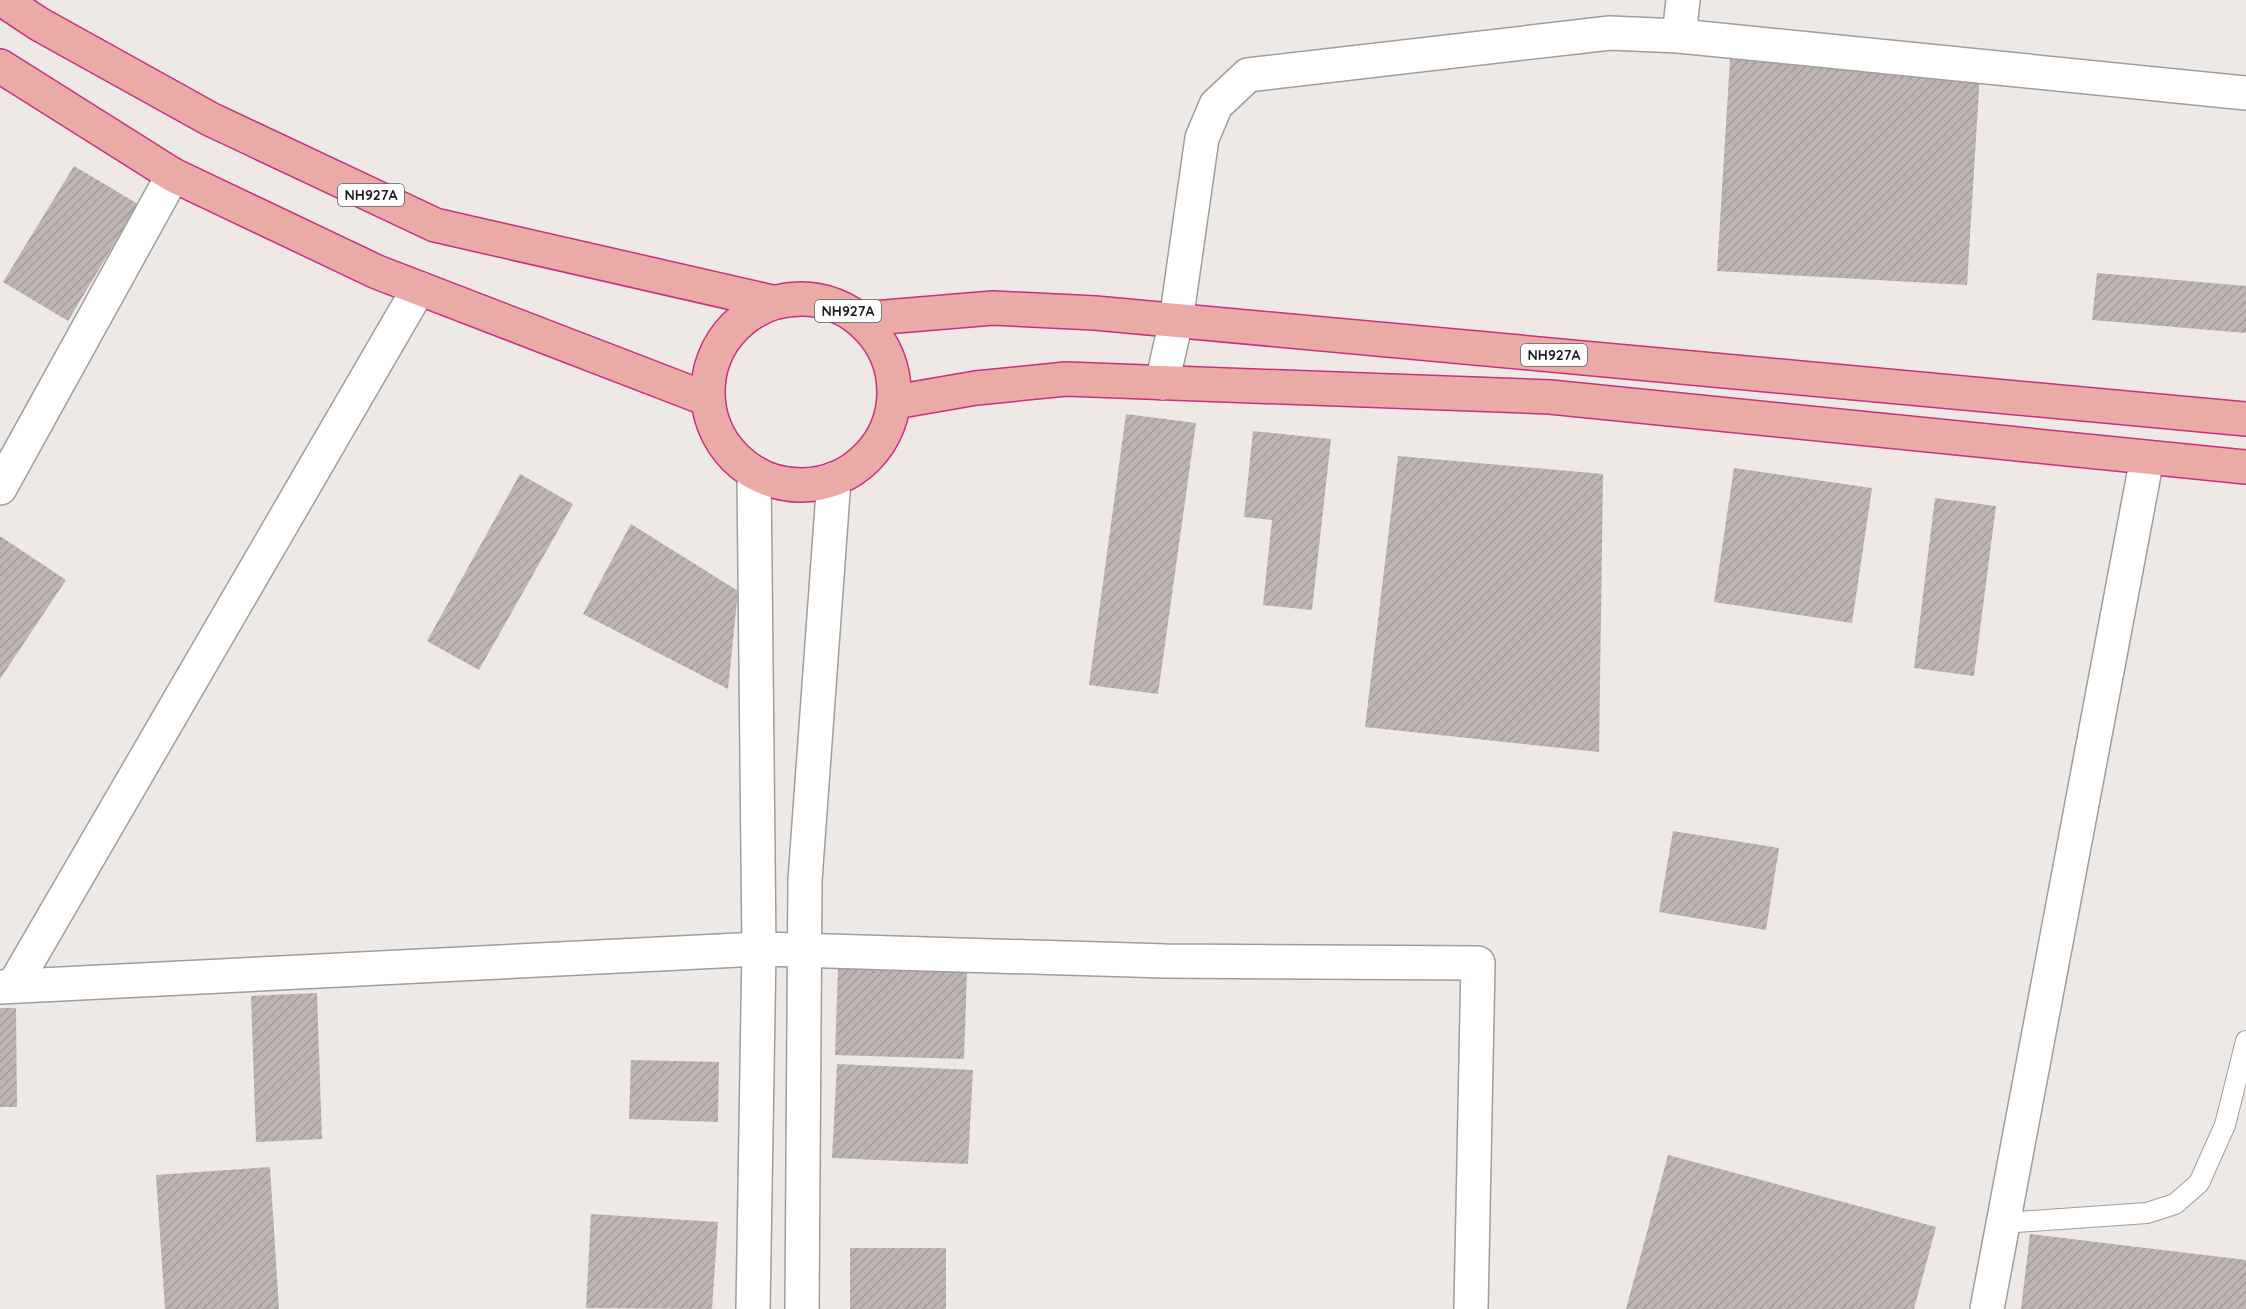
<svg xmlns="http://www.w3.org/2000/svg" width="2246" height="1309" font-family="Quicksand,sans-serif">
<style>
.building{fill:url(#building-hatch)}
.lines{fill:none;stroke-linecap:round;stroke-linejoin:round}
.service-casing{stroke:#9e9e9e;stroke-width:22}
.minor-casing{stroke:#9e9e9e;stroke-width:36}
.tertiary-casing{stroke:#9e9e9e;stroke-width:36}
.trunk-casing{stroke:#cd2f80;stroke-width:36}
.service{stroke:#fff;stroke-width:20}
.minor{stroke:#fff;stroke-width:33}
.tertiary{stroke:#fff;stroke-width:33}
.trunk{stroke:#eaaaa6;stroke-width:33}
.labels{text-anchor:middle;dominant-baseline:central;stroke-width:4.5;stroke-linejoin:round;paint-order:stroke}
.shield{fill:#fff;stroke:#616161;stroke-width:1.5}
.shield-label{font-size:14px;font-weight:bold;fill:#1d1d1d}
</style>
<defs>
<pattern id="building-hatch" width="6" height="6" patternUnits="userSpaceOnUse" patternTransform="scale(1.5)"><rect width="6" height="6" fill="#beb4b1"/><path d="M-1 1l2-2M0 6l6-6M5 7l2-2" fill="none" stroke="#a39a98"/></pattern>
</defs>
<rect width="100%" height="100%" fill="#eee9e4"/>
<g class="building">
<polygon points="1730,59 1980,73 1967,285 1717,271"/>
<polygon points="74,166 138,204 68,321 3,282"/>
<polygon points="2097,273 2246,286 2246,333 2092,320"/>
<polygon points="1126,414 1196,423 1158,694 1089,685"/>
<polygon points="1253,431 1331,439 1312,610 1263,605 1272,520 1244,517"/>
<polygon points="1398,456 1603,474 1599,752 1365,727"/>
<polygon points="1734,468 1872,488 1852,623 1714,602"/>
<polygon points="520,474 573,504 479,670 427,641"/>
<polygon points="1935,498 1996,506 1974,676 1914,668"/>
<polygon points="631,524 738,591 728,689 583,614"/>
<polygon points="0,536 66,580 0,679"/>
<polygon points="1673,831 1779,848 1766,930 1659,912"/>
<polygon points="838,967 967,971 964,1059 835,1055"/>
<polygon points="317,993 322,1139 256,1142 251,996"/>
<polygon points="0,1008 16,1008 17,1107 0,1107"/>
<polygon points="631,1060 719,1062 718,1122 629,1119"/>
<polygon points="837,1064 973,1070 968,1164 832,1158"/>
<polygon points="1668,1155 1936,1227 1914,1309 1626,1309"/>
<polygon points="270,1167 279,1309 165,1309 156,1175"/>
<polygon points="591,1214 718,1222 712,1309 586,1308"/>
<polygon points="2030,1234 2246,1260 2246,1309 2021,1309"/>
<rect x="850" y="1248" width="96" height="61"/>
</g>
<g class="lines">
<g class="service-casing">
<polyline id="service" points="2003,1223 2147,1213 2175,1204 2199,1183 2225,1125 2246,1041"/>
</g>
<g class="minor-casing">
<g id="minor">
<polyline points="1679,36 1683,0"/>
<polyline points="1162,383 1176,321 1202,138 1216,105 1248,75 1610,33 1679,36 2246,93"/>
<polyline points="0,488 173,175"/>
<polyline points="14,985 419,288"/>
<polyline points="0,987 759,949 1166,961 1478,963 1471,1309"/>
<polyline points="1987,1309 2147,458"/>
</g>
</g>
<g class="tertiary-casing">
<g id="tertiary">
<polyline points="753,1309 759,949 754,474"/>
<polyline points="802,1309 805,880 834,479"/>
</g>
</g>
<g class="trunk-casing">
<g id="trunk">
<polyline points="3,0 39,24 210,119 435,225 772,302"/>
<polyline points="0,66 173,175 377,272 707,399"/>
<circle cx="801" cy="392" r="93"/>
<polyline points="861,319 993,308 1095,313 2246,419"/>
<polyline points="895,402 976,388 1066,379 1550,397 2246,467"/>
</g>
</g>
<use href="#service" class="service"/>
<use href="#minor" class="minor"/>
<use href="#tertiary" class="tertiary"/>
<use href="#trunk" class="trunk"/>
</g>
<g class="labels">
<g class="shield">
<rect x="338" y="184" width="66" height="22" rx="4.5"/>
<rect x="815" y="300" width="66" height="22" rx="4.5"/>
<rect x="1521" y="344" width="66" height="22" rx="4.5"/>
</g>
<g class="shield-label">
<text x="371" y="195">NH927A</text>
<text x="848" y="311">NH927A</text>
<text x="1554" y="355">NH927A</text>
</g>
</g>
</svg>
